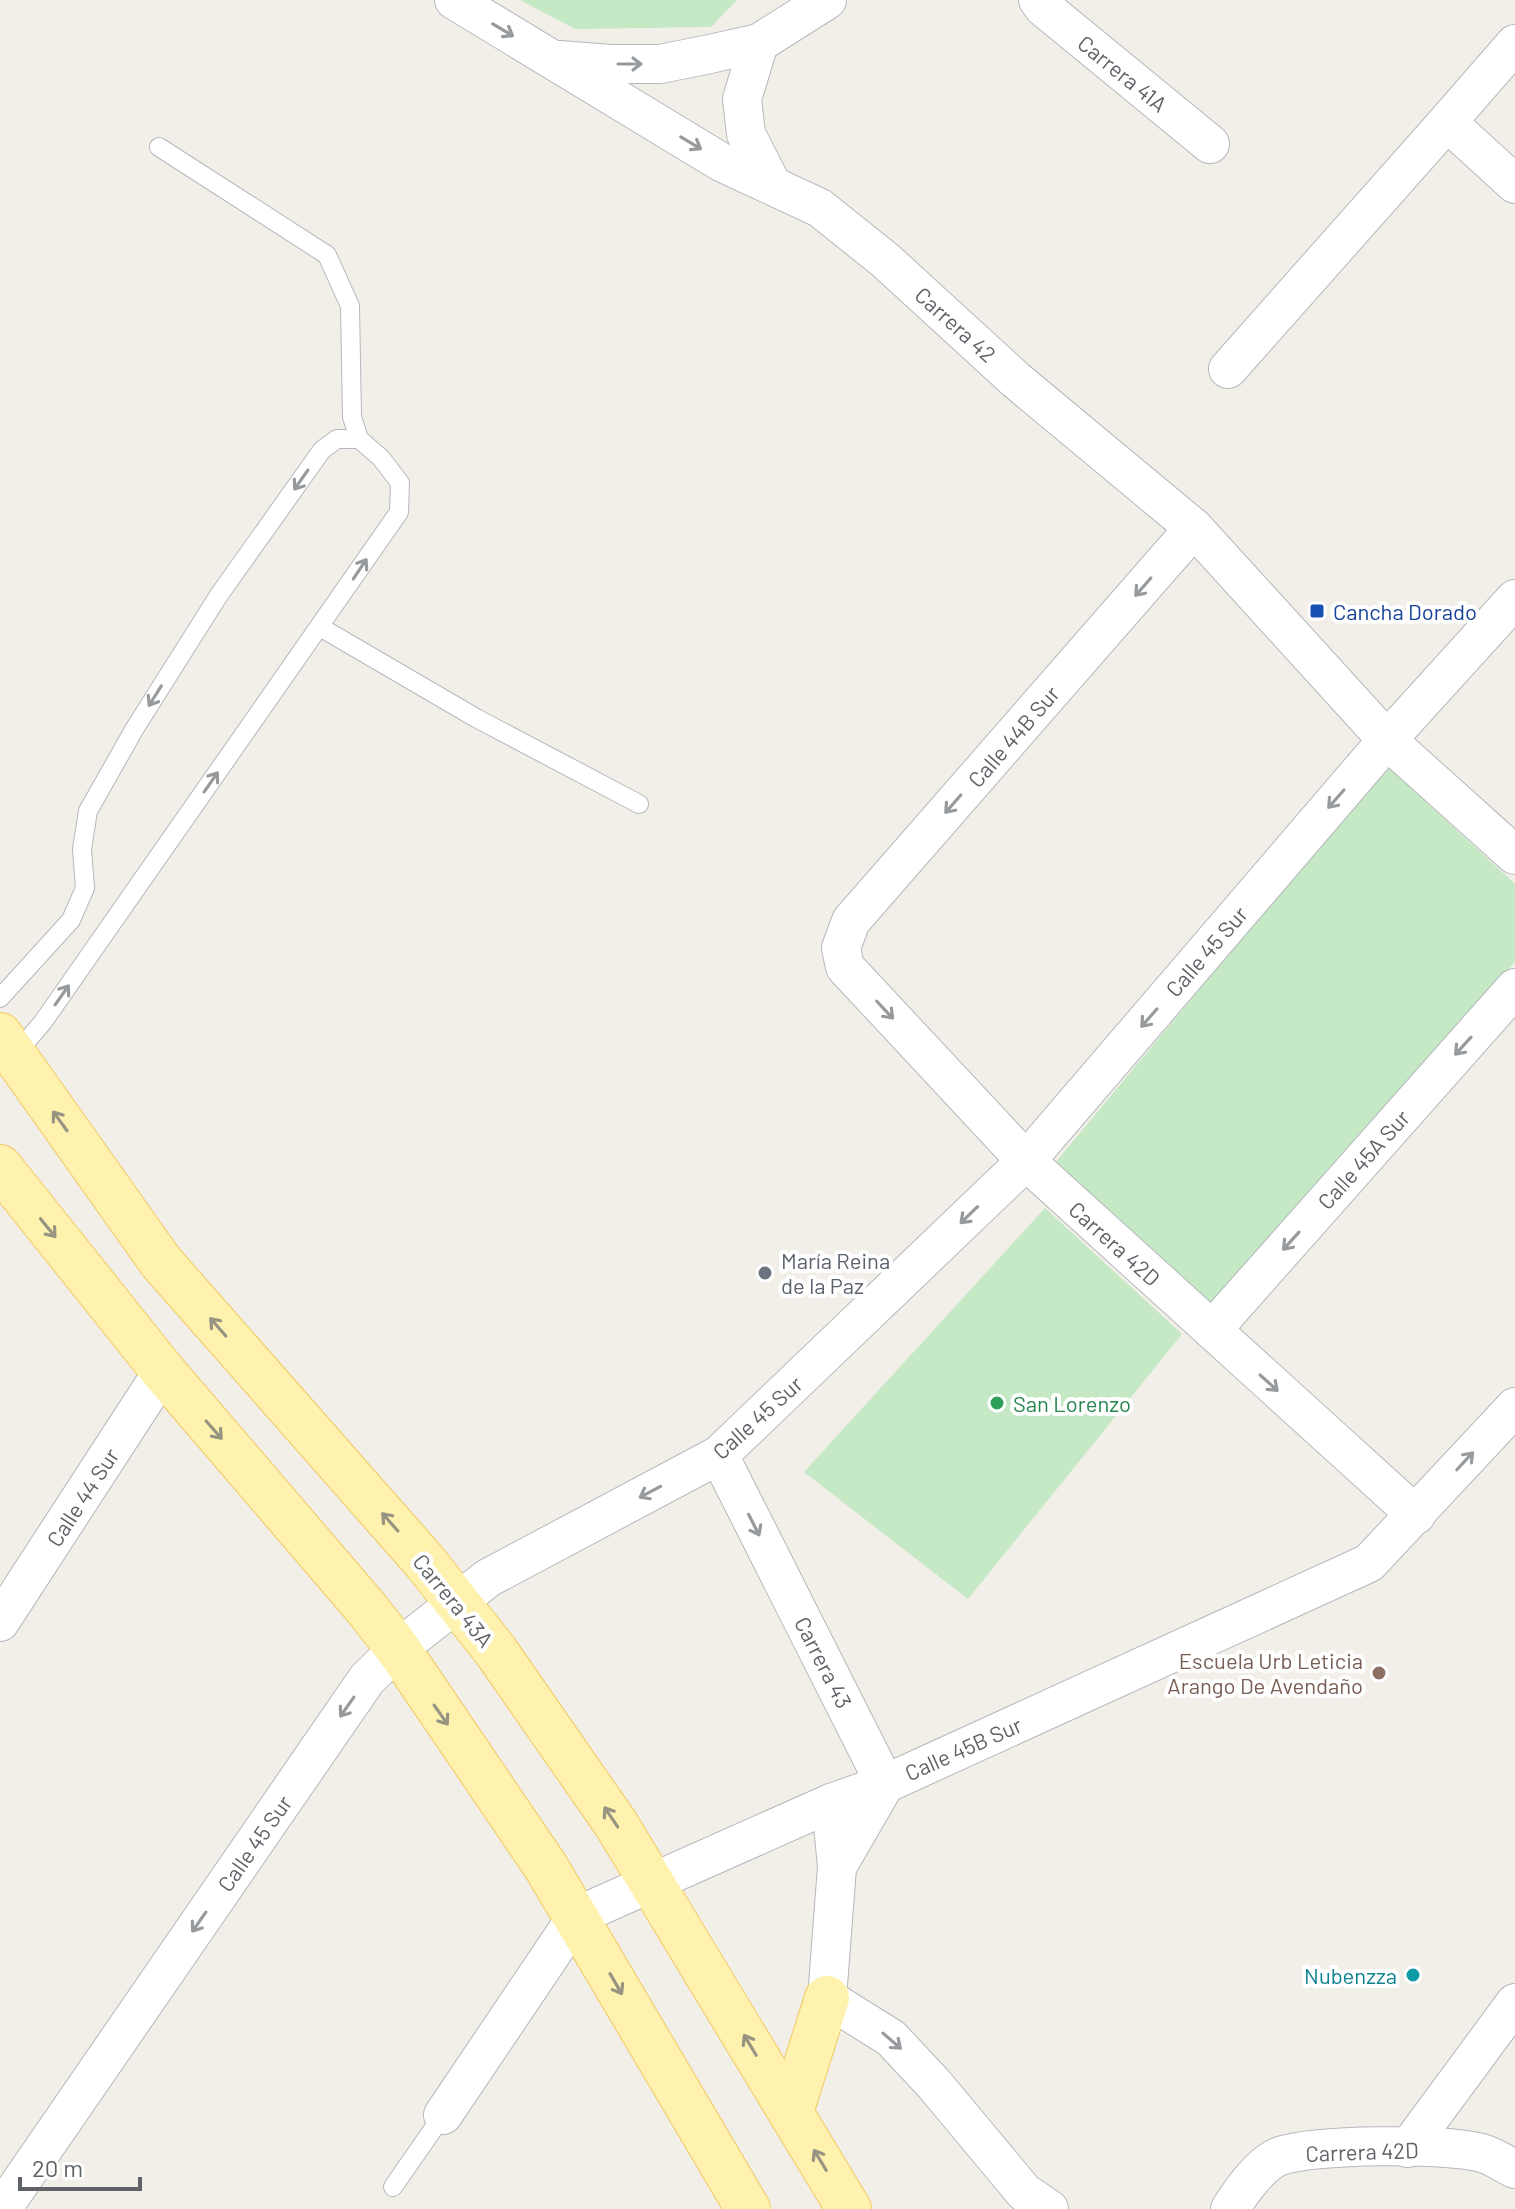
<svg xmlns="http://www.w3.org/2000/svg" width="1515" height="2209" font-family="Barlow,sans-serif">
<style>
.green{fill:#c5e8c5}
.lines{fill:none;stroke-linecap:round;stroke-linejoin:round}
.service-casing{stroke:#b5b8bc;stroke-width:20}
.minor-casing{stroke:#b5b8bc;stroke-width:40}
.primary-casing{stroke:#f2c960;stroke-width:46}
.service{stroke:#fff;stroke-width:18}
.minor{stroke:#fff;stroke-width:38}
.primary{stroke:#fff2af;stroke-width:44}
.oneway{stroke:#979a9d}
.oneway2{stroke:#979581}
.transit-dot{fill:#1a4fb4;stroke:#fff;stroke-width:3}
.worship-dot{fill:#6b7280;stroke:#fff;stroke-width:3}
.leisure-dot{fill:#2e9e5b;stroke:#fff;stroke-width:3}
.education-dot{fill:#8d6e63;stroke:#fff;stroke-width:3}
.culture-dot{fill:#0f9aa8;stroke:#fff;stroke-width:3}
.labels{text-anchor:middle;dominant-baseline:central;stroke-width:8;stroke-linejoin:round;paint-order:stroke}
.street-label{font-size:22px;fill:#5f6368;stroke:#fff}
.transit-label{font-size:22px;fill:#164399;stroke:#fff;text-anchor:start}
.worship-label{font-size:22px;fill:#5b616d;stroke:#fff;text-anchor:start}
.leisure-label{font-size:22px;fill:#27864d;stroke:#fff;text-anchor:start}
.education-label{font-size:22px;fill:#785e54;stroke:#fff;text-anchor:end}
.culture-label{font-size:22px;fill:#0d838f;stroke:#fff;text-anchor:end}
</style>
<rect width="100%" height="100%" fill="#f1efe8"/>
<g class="green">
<polygon points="520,0 737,0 711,27 575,29"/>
<polygon points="1386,765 1515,884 1515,962 1211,1302 1055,1163"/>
<polygon points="1045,1208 1182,1334 968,1599 804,1472"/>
</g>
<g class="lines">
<g class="service-casing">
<g id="service">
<polyline points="320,627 476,718 639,804"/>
<polyline points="0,998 71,920 85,888 82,849 88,811 135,728 219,595 322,450 337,439 359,439"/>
<polyline points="14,1056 43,1022 399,512 400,483 381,458 359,439 352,417 350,306 327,255 159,147"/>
<polyline points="393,2187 443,2115"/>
</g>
</g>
<g class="minor-casing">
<g id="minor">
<polyline points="454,0 721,162 820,208 885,260 1016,380 1194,528 1387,740 1515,855"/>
<polyline points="1038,0 1043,7 1210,144"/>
<polyline points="759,43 742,99 746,134 772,185"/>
<polyline points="1515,44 1447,122 1515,184"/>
<polyline points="559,60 610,64 660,64 705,55 759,43 827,0"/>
<polyline points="1228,369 1447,122"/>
<polyline points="1194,528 851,921 841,948 845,967 1026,1161 1416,1515"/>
<polyline points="1212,1330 1515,988"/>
<polyline points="719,1455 885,1784 837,1867"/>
<polyline points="0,1622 163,1371"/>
<polyline points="831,1803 837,1867 827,1998 891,2038 934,2084 1024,2192 1049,2209"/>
<polyline points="443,2115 577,1916 831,1803 885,1784 1369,1563 1515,1407"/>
<polyline points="1408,2148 1515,2003"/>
<polyline points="2,2209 367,1679 398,1649 488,1578 719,1455 1026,1161 1387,740 1515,599"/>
<path d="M1230,2209C1240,2193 1261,2163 1280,2156C1316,2144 1444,2143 1482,2153C1493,2156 1504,2164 1515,2169"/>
</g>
</g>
<g class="primary-casing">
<g id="primary">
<polyline points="0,1035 161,1262 425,1562 495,1650 616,1824 849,2209"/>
<polyline points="0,1167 163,1371 367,1609 398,1649 546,1867 748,2209"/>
<polyline points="791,2112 827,1998"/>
</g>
</g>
<use href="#service" class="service"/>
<use href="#minor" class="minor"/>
<use href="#primary" class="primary"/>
</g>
<defs><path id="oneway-shaft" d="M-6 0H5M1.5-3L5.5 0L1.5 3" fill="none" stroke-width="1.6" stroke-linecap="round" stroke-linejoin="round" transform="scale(2)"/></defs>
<g class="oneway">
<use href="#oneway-shaft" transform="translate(503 30) rotate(31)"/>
<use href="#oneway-shaft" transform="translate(630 64)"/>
<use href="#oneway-shaft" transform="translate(691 143) rotate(31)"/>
<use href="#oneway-shaft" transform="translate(301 480) rotate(125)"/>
<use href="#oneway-shaft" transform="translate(360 569) rotate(-56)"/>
<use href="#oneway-shaft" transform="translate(1143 587) rotate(131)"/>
<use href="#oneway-shaft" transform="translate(155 696) rotate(122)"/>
<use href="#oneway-shaft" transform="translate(211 782) rotate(-55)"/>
<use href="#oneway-shaft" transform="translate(1336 799) rotate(131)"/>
<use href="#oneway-shaft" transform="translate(953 804) rotate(131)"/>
<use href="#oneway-shaft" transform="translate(62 995) rotate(-55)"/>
<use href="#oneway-shaft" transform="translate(885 1010) rotate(47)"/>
<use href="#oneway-shaft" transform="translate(1149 1018) rotate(131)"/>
<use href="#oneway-shaft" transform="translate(1463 1046) rotate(132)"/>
<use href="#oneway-shaft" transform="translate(969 1215) rotate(136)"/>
<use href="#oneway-shaft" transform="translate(1291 1241) rotate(132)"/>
<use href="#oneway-shaft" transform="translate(1269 1383) rotate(42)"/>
<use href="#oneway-shaft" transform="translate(1465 1461) rotate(-47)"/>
<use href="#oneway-shaft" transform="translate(650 1492) rotate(152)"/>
<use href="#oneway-shaft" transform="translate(754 1525) rotate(63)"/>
<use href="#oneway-shaft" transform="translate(347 1707) rotate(125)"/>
<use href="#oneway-shaft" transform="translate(199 1922) rotate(125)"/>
<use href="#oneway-shaft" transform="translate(892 2041) rotate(41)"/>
</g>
<g class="oneway2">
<use href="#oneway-shaft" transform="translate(60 1121) rotate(-126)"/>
<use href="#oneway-shaft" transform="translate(48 1228) rotate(51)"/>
<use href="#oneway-shaft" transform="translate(218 1327) rotate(-131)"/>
<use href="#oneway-shaft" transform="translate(214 1430) rotate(49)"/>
<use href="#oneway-shaft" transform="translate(390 1522) rotate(-131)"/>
<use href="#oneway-shaft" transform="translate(441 1715) rotate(55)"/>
<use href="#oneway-shaft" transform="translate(611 1817) rotate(-124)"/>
<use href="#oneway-shaft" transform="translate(616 1984) rotate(60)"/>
<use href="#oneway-shaft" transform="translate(750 2045) rotate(-121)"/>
<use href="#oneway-shaft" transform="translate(820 2160) rotate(-121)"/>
</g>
<rect class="transit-dot" x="1309" y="603" width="16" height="16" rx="4"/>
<circle class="worship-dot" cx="765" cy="1273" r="8"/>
<circle class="leisure-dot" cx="997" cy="1403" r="8"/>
<circle class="education-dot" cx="1379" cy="1673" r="8"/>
<circle class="culture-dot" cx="1413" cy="1975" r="8"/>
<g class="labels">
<g class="street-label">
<text transform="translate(1123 73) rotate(39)">Carrera 41A</text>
<text transform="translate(956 324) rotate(42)">Carrera 42</text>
<text transform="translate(1013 736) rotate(-49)">Calle 44B Sur</text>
<text transform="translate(1206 951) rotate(-49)">Calle 45 Sur</text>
<text transform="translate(1363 1159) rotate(-48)">Calle 45A Sur</text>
<text transform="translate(1115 1243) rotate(42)">Carrera 42D</text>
<text transform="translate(757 1417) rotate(-42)">Calle 45 Sur</text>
<text transform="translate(82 1497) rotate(-57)">Calle 44 Sur</text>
<text transform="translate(454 1600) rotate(51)">Carrera 43A</text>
<text transform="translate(824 1662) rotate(63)">Carrera 43</text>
<text transform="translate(963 1748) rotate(-24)">Calle 45B Sur</text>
<text transform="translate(254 1843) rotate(-55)">Calle 45 Sur</text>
<text transform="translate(1362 2151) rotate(-2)">Carrera 42D</text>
</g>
<g class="transit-label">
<text x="1333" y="611">Cancha Dorado</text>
</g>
<g class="worship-label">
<text x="781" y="1260">María Reina<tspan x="781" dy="25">de la Paz</tspan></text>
</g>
<g class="leisure-label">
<text x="1013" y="1403">San Lorenzo</text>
</g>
<g class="education-label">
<text x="1363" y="1660">Escuela Urb Leticia<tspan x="1363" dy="25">Arango De Avendaño</tspan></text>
</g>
<g class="culture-label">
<text x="1397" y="1975">Nubenzza</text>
</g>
</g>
<path d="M20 2177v12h120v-12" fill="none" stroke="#5f6368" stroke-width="4"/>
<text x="32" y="2177" font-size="24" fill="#5f6368" stroke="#ffffff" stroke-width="6" paint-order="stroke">20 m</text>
</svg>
